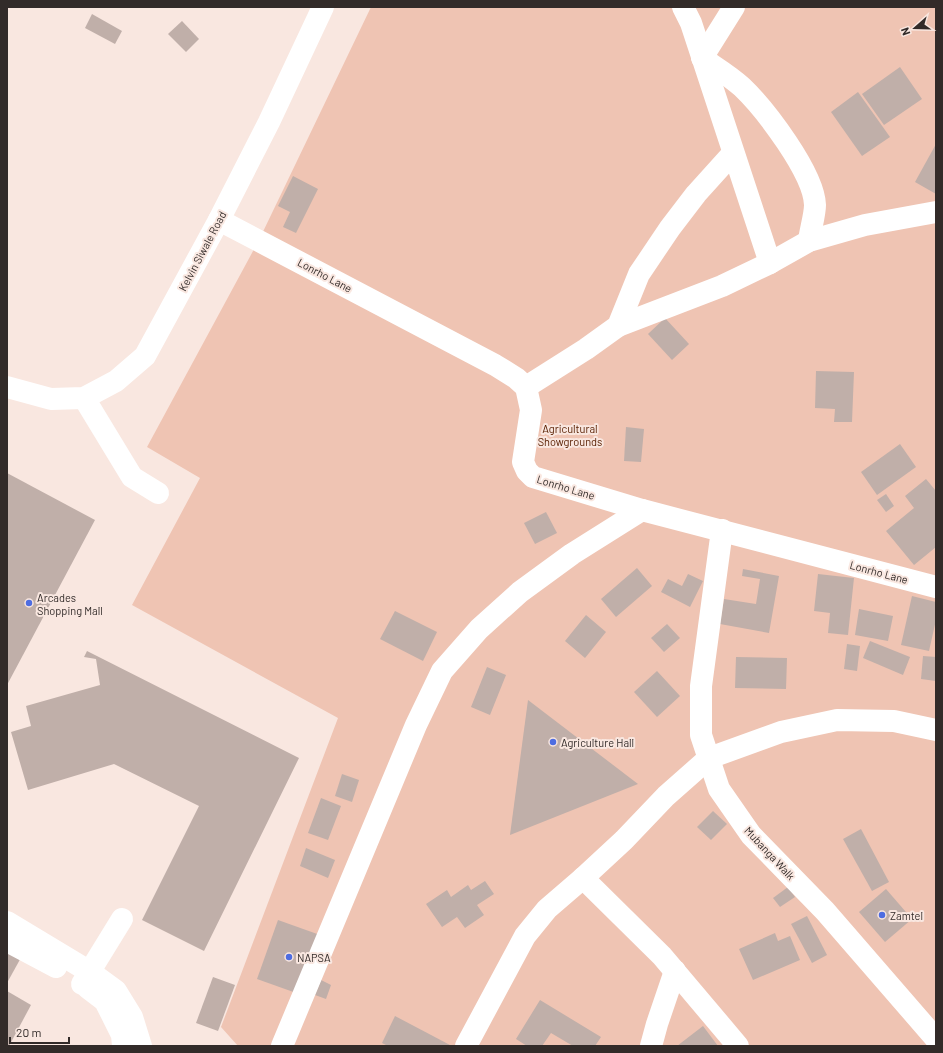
<svg xmlns="http://www.w3.org/2000/svg" width="943" height="1053" font-family="Barlow,sans-serif">
<style>
.green{fill:#efc4b3}
.building{fill:#c0afa9}
.lines{fill:none;stroke-linecap:round;stroke-linejoin:round}
.minor{stroke:#fff;stroke-width:22}
.poi-dot{fill:#4e6de1;stroke:#f9e7e0;stroke-width:1.5}
.labels{text-anchor:middle;dominant-baseline:central;stroke-width:4;stroke-linejoin:round;paint-order:stroke}
.street-label{font-size:11px;fill:#322b29;stroke:#f9e7e0}
.park-label{font-size:11px;fill:#592002;stroke:#f9e7e0}
.poi-label{font-size:11px;fill:#322b29;stroke:#f9e7e0;text-anchor:start}
</style>
<rect width="100%" height="100%" fill="#f9e7e0"/>
<polygon class="green" points="371,7 936,7 936,1046 238,1046 221,1027 338,718 132,605 200,478 147,447 259,240"/>
<g class="building">
<polygon points="92,14 122,31 115,44 85,28"/>
<polygon points="182,21 199,39 186,52 168,34"/>
<polygon points="900,67 922,99 884,125 862,94"/>
<polygon points="858,92 890,137 862,156 831,112"/>
<polygon points="936,144 936,194 915,182"/>
<polygon points="293,176 318,189 296,233 283,227 290,212 278,206"/>
<polygon points="665,318 689,344 672,360 648,334"/>
<polygon points="816,371 854,372 852,422 834,422 835,409 815,408"/>
<polygon points="626,427 644,429 641,462 624,461"/>
<polygon points="900,444 916,467 877,495 861,472"/>
<polygon points="7,473 95,520 7,685"/>
<polygon points="926,479 936,491 936,547 914,565 886,531 914,508 905,496"/>
<polygon points="886,494 894,506 886,512 877,500"/>
<polygon points="546,512 557,533 535,544 524,523"/>
<polygon points="637,568 652,586 616,617 601,599"/>
<polygon points="743,569 779,576 769,633 720,624 724,599 756,604 760,579 742,576"/>
<polygon points="688,574 703,581 690,607 661,592 668,579 682,586"/>
<polygon points="818,574 854,578 848,635 828,633 830,613 814,611"/>
<polygon points="912,596 936,602 936,620 929,651 901,645"/>
<polygon points="859,609 893,616 888,641 855,635"/>
<polygon points="395,611 437,632 423,661 380,639"/>
<polygon points="586,615 606,632 585,658 565,641"/>
<polygon points="667,624 680,638 664,652 651,638"/>
<polygon points="870,641 910,657 903,675 863,658"/>
<polygon points="847,644 860,646 857,671 844,669"/>
<polygon points="87,651 299,758 204,951 142,920 199,806 114,764 28,790 11,732 31,726 26,706 100,685 96,659 84,657"/>
<polygon points="923,656 936,657 936,681 921,679"/>
<polygon points="736,657 787,658 786,689 735,688"/>
<polygon points="487,667 506,675 490,715 471,707"/>
<polygon points="657,671 680,696 657,717 634,692"/>
<polygon points="528,700 638,784 510,835"/>
<polygon points="342,774 359,780 352,802 335,796"/>
<polygon points="321,798 341,806 328,840 308,833"/>
<polygon points="713,811 727,824 711,840 697,827"/>
<polygon points="861,829 889,882 872,891 843,839"/>
<polygon points="306,848 335,860 328,878 300,866"/>
<polygon points="485,881 494,894 477,905 484,915 465,928 457,917 442,927 426,904 447,890 451,897 468,885 471,890"/>
<polygon points="788,887 795,897 780,907 773,898"/>
<polygon points="886,889 912,919 885,942 859,912"/>
<polygon points="807,916 827,955 812,963 791,924"/>
<polygon points="278,920 320,935 299,994 257,979"/>
<polygon points="775,933 778,941 790,936 800,960 753,980 739,949"/>
<polygon points="7,945 23,954 7,983"/>
<polygon points="213,977 235,985 218,1031 196,1023"/>
<polygon points="321,980 331,985 326,999 315,995"/>
<polygon points="7,991 31,1005 9,1046 7,1046"/>
<polygon points="540,1000 601,1037 595,1046 573,1046 551,1033 542,1046 527,1046 516,1039"/>
<polygon points="395,1016 450,1045 449,1046 388,1046 382,1043"/>
<polygon points="703,1026 718,1046 677,1046"/>
</g>
<g class="lines">
<g class="minor">
<polyline points="683,7 691,23 770,263"/>
<path d="M734,7L702,58C715,67 730,76 742,87C765,109 814,173 815,205C815,215 810,231 809,241"/>
<polyline points="219,220 495,365 516,378 526,387 531,410 523,462 527,471 533,477 642,510 936,587"/>
<polyline points="618,326 722,286 770,263 809,241 865,225 936,212"/>
<polyline points="7,387 51,399 84,398 116,381 145,356 219,220 269,122 323,7"/>
<polyline points="526,387 586,349 618,326 639,274 670,228 696,194 733,153"/>
<polyline points="84,398 132,477 158,493"/>
<polyline points="722,530 701,686 701,735 719,789 751,835 825,911 936,1039"/>
<polyline points="583,878 662,956 738,1046"/>
<polyline points="7,922 90,972 116,991 132,1017 141,1046"/>
<polyline points="7,941 56,967"/>
<polyline points="82,984 122,919"/>
<polyline points="88,988 105,1001 122,1035 123,1046"/>
<polyline points="282,1046 416,725 442,671 479,629 520,592 572,554 642,510"/>
<polyline points="466,1046 525,936 547,909 583,878 624,840 666,796 709,758 781,732 837,720 894,721 936,730"/>
<polyline points="651,1046 657,1024 675,971"/>
</g>
</g>
<g class="poi-dot">
<circle cx="29" cy="603" r="4"/>
<circle cx="553" cy="742" r="4"/>
<circle cx="882" cy="915" r="4"/>
<circle cx="289" cy="957" r="4"/>
</g>
<g class="labels">
<g class="street-label">
<text transform="translate(202 251) rotate(-62)">Kelvin Siwale Road</text>
<text transform="translate(325 275) rotate(28)">Lonrho Lane</text>
<text transform="translate(566 487) rotate(17)">Lonrho Lane</text>
<text transform="translate(879 572) rotate(15)">Lonrho Lane</text>
<text transform="translate(770 853) rotate(47)">Mubanga Walk</text>
</g>
<g class="park-label">
<text x="570" y="428">Agricultural<tspan x="570" dy="13">Showgrounds</tspan></text>
</g>
<g class="poi-label">
<text x="37" y="597">Arcades<tspan x="37" dy="13">Shopping Mall</tspan></text>
<text x="561" y="742">Agriculture Hall</text>
<text x="890" y="915">Zamtel</text>
<text x="297" y="957">NAPSA</text>
</g>
</g>
<rect width="943" height="1053" fill="none" stroke="#322b29" stroke-width="16"/>
<g transform="translate(915 28) rotate(250)" stroke="#f9e7e0" stroke-width="3" paint-order="stroke">
<path d="M0-3L7 15L0 10L-7 15Z" fill="#322b29"/>
<text y="-6" font-size="11" font-weight="bold" text-anchor="middle" fill="#322b29">N</text>
</g>
<path d="M10 1037v6h59v-6" fill="none" stroke="#322b29" stroke-width="2"/>
<text x="16" y="1037" font-size="12" fill="#322b29" stroke="#f9e7e0" stroke-width="3" paint-order="stroke">20 m</text>
</svg>
